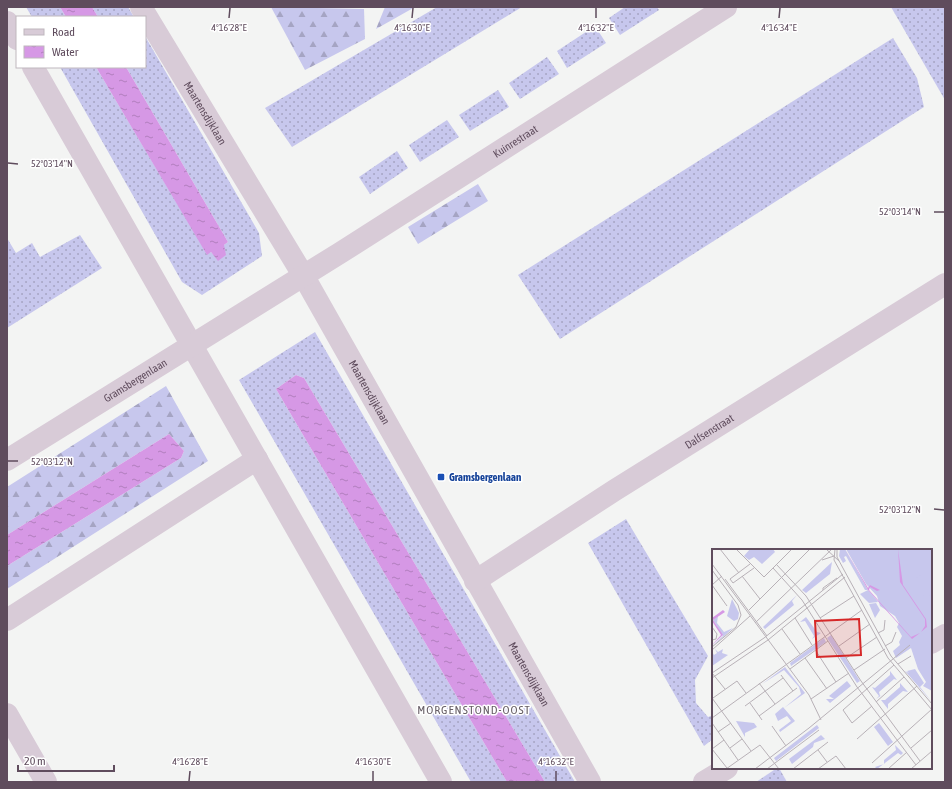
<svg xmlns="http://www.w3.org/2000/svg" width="952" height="789" font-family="'Asap Condensed',sans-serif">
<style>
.grass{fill:url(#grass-dots)}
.forest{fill:url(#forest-firs)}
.water{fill:url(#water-ripples)}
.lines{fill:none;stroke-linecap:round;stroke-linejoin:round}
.minor{stroke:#d8cbd7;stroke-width:22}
.ticks{fill:none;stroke:#5f4c5d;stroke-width:1.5}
.transit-dot{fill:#1a4fb4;stroke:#fff;stroke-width:1.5}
.labels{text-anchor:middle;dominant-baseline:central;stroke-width:3;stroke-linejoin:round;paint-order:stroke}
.street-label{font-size:11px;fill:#5f4c5d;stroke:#fff}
.transit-label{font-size:11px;font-weight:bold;fill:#164399;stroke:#fff;text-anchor:start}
.neighbourhood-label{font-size:12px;letter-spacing:1px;fill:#675f66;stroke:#fff}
.inset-road{fill:none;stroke:#b8b1b7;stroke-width:1}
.view{fill:#d62828;fill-opacity:0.15;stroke:#d62828;stroke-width:2}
.inset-edge{fill:none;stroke:#5f4c5d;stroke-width:2}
.ticks-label{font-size:10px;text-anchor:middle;fill:#5f4c5d;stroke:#fff;stroke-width:3;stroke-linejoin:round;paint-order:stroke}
</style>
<defs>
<pattern id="grass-dots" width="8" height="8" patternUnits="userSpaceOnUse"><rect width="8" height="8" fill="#c7c7ed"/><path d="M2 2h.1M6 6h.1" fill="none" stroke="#a5a4c3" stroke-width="1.8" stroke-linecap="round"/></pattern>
<pattern id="forest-firs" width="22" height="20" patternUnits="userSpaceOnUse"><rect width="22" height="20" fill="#c7c7ed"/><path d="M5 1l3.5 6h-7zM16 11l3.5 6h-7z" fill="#a5a4c3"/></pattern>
<pattern id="water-ripples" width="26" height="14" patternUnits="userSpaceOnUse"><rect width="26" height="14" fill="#d698e5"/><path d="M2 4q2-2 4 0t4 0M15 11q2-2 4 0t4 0" fill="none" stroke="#b17ebd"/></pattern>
</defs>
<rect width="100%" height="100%" fill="#f3f4f3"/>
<g class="grass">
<polygon points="26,7 60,7 66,17 32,17"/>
<polygon points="92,7 128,7 134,17 98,17"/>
<polygon points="437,7 522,7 292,147 265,108"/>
<polygon points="625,7 657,7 659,10 620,35 609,18"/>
<polygon points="891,7 945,7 945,100"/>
<polygon points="595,26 606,43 567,68 557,51"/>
<polygon points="145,36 259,233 262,256 202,295 182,282 60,67 96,67 207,254 211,252 218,260 224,245 228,242 126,67 145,67"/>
<polygon points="893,38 917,78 924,107 560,339 518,275"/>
<polygon points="547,57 559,74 520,99 509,83"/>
<polygon points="498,90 509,107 470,131 459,115"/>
<polygon points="447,120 459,137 420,162 409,145"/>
<polygon points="397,151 408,168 370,194 359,177"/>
<polygon points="80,235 102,268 7,328 7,238 16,253 32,243 40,257"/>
<polygon points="315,332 575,782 545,782 304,378 296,375 276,389 507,782 471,782 239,380"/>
<polygon points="626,519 708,656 695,680 696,703 708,717 713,715 713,739 704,746 588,543"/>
<polygon points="777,768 779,768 787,782 756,782"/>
</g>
<g class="forest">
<polygon points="271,7 364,9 365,39 305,70"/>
<polygon points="385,7 415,7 376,29"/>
<polygon points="478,184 488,201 418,244 408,227"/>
<polygon points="166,386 208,461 7,589 7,566 181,458 184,451 169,434 7,535 7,487"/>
</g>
<g class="water">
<polygon points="60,7 92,7 98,17 66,17"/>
<polygon points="96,67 126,67 228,242 224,245 226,255 218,261 211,252 207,255"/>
<polygon points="296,375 304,378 545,782 507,782 276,389"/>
<polygon points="169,434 184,451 181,458 7,566 7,535"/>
</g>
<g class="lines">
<g class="minor">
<path id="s1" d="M141,7L303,275L590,782"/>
<polyline points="7,22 17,39"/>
<polyline points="33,67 441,782"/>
<path id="s2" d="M7,460L340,253L726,7"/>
<path id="s3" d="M475,581L615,490L945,284"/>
<polyline points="7,620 257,459"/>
<polyline points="931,643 945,635"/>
<polyline points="7,714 46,782"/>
<polyline points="704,782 727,768"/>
</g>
</g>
<path class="ticks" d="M229,18L230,8M412,18L413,8M596,18V8M779,18L780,8M8,163L18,164M934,212H944M8,461H18M934,509L944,510M189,781L190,771M373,781V771M556,781V771"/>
<rect class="transit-dot" x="437" y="473" width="8" height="8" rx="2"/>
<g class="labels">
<g class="street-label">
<text stroke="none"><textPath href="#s1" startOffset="124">Maartensdijklaan</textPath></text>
<text stroke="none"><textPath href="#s2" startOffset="600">Kuinrestraat</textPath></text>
<text stroke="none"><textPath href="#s2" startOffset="151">Gramsbergenlaan</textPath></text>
<text stroke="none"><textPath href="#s1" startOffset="448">Maartensdijklaan</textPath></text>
<text stroke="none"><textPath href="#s3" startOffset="278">Dalfsenstraat</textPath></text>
<text stroke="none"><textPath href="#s1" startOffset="772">Maartensdijklaan</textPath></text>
</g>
<g class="transit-label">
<text x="449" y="477">Gramsbergenlaan</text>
</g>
<g class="neighbourhood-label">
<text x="474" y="710">MORGENSTOND-OOST</text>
</g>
</g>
<g transform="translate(712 549)">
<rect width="220" height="220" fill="#f3f4f3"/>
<path d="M120,13L118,25L94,44L90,41ZM156,41L164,50L166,53L157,54L148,45ZM85,46L80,52L82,56L53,80L51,78ZM20,50L27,64L26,70L22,72L15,67ZM164,54L168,61L163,69L157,55ZM94,68L105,83L109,84L100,90L102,87L93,72L88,73ZM119,86L148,132L145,134L115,89ZM3,100L6,103L11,100L10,104L16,106L0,117V103L2,106L5,104ZM203,120L212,134L208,138L220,153L193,122L197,124L195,122ZM178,122L185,131L182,130L167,143L168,147L170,146L164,150L167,147L160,138L163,139L178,126ZM135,132L139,137L118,154L114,150H122L117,147ZM188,134L196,143L191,142L176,155V160L169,151H173L188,138ZM71,158L83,172L68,183L67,181L79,172L75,167L66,172L63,165ZM24,172L42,174L45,178L33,184V188ZM167,174L181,193L176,197L162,178ZM109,186L113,190L102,194L101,198L80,215L77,210ZM183,196L191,204L189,206L186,204L165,220L163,218L172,215V211L184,201Z" fill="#c7c7ed"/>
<path d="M128,0H133L156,41H153L134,7L132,8L134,12L131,14L127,7ZM6,67L5,74L12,83L21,79L8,91L0,97L11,87L1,71ZM112,89L114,93L79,117L78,114ZM73,118L93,144L72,159L89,145L87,138L72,121L50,135ZM105,176L107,179L64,212L62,209Z" fill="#c7c7ed"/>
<path d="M134,0H220V142L211,137L214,133L206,120L199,99L184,109L181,102L188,96L187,93L190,87L185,78L187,74L183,67L168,57L165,47L154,35Z" fill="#c7c7ed"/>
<path d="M38,0H61L63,3L50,15L42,8L37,11L32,7ZM210,25H220V46L209,47L203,40V30Z" fill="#c7c7ed"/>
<path d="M133,0L156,39L158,36L168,41L165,42L158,38L157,41L199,88L208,84L200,90L156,41ZM186,0L191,36L214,70L215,78L209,83L213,77V70L188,33ZM11,61L13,63L1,71L11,86L0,96L9,86L0,72V69Z" fill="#d698e5"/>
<path class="inset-road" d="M8,0L27,24M24,0L52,28L80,0M114,0L127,12M123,0L122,11L176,109L220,161M125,0V8L132,21L179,107L220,155M110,11L122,7M0,15L97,146L109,171M38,15L18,30L21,34L42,19M64,15L94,47L149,132L208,212M61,19L90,51L145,138L204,216M0,21L26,56L29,66L24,78L0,98M30,27L48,50M13,30L55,87M0,36L15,57M0,36L10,27M111,41V39L125,29M37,61L98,0M83,69L100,96M108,69L142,47M43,74L120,0M0,78L5,85L4,90L0,91M70,80L88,105M166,84L172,81L173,71M127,97L158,75M173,97L180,93L184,83M0,101L38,67M104,102L124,133M93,109L115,140M134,109L165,88M186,115L199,107M78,120L116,92M142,121L173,100M0,124L13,140M0,124L52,89L131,25M69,126L81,142M0,129L56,91L133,28M47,134L63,155M0,149L39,202M1,149L25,132L34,144M99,150L137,124M164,153L192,128M38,154L50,171M33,157L71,129M160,157L140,174L131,161L182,116M47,167L85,139M0,169L150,61M0,174L26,211M60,177L74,197M97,179L198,96M6,183L19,174M145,190L205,137M18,199L30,190M199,199L220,181M0,200L15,219M0,200L12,191M106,201L115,213M160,214L220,160M14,220L48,196L67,220M43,220L97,179M55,220L107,181M81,220L116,193M106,220L124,207L134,220M176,220L195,203M199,220L220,202"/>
<path class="view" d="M147,70L149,106L105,108L103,72Z"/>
<rect width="220" height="220" class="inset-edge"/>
</g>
<g class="ticks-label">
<text x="229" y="31">4°16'28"E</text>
<text x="412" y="31">4°16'30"E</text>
<text x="596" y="31">4°16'32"E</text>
<text x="779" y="31">4°16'34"E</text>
<text x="52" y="167">52°03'14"N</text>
<text x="900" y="215">52°03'14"N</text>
<text x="52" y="465">52°03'12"N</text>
<text x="900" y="513">52°03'12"N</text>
<text x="190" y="765">4°16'28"E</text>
<text x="373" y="765">4°16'30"E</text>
<text x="556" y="765">4°16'32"E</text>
</g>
<rect width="952" height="789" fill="none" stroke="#5f4c5d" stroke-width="16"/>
<rect x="16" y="16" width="130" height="52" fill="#ffffff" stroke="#bfb7be"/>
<rect x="24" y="29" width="20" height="6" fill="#d8cbd7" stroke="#bfb7be"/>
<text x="52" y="36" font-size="12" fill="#5f4c5d">Road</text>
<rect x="24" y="46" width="20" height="12" fill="url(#water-ripples)" stroke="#bfb7be"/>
<text x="52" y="56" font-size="12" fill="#5f4c5d">Water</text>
<path d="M18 765v6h96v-6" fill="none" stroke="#5f4c5d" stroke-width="2"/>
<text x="24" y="765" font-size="12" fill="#5f4c5d" stroke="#ffffff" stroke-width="3" paint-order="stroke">20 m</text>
</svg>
